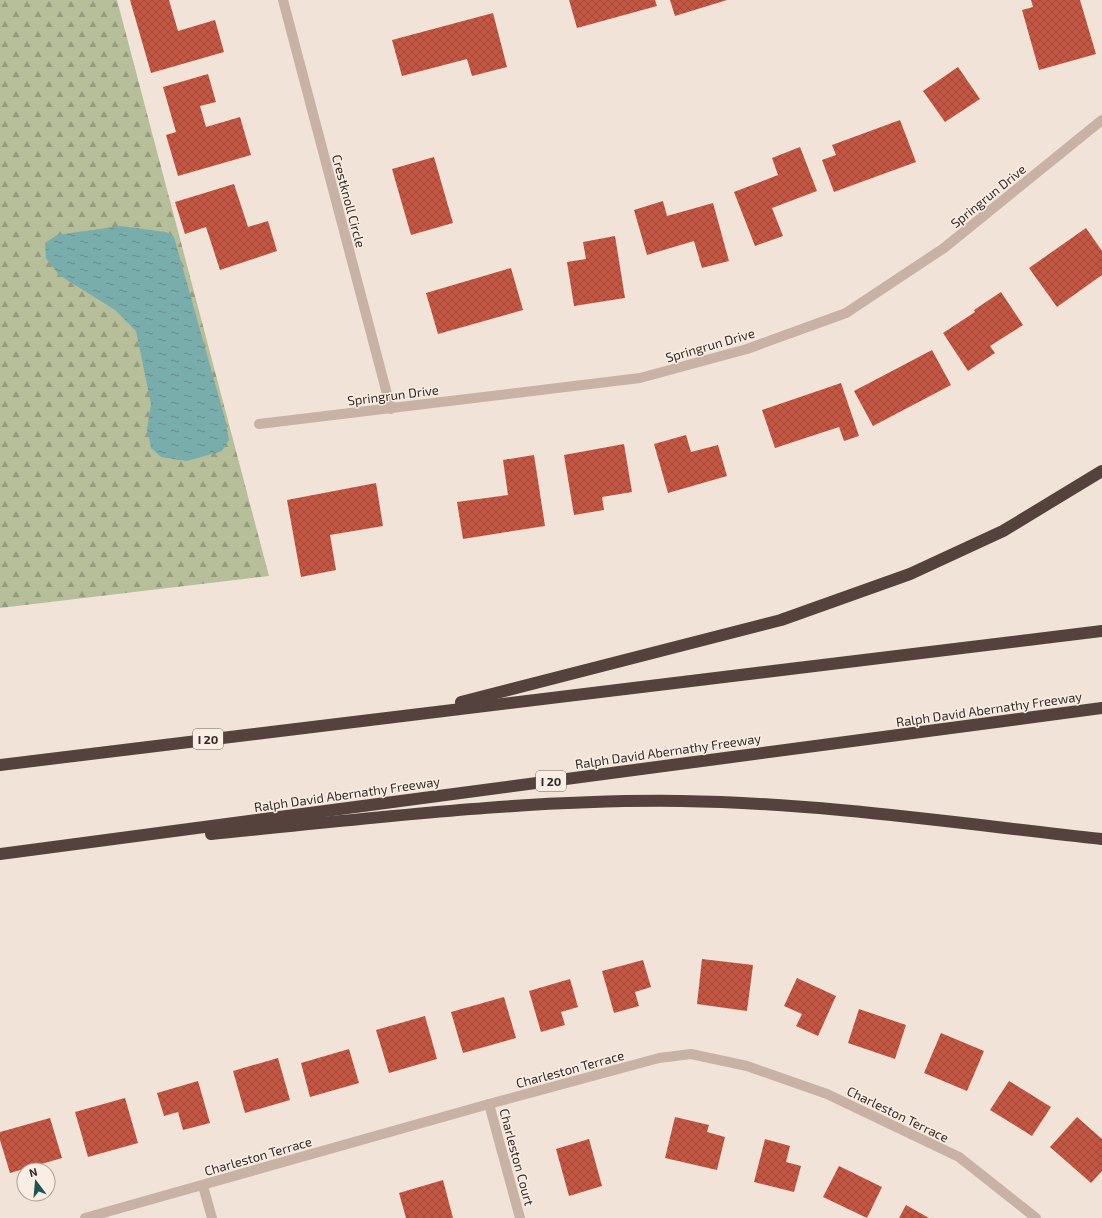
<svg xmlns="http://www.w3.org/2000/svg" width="1102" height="1218" font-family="'Exo 2',sans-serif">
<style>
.forest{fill:url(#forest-firs)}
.water{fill:url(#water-ripples)}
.building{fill:url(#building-cross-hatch)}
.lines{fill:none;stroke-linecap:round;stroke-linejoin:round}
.street{stroke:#c8b2a5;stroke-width:10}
.highway{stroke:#55423d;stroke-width:12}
.labels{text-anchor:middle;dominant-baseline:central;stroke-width:3;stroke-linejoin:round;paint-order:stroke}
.shield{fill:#f9eee4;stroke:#6f645f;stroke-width:1}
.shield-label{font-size:12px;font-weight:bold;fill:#342926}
.street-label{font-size:13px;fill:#342926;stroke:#f9eee4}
</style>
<defs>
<pattern id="forest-firs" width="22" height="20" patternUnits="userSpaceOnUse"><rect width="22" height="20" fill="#b6bf99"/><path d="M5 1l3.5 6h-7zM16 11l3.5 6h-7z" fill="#959b7d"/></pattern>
<pattern id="water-ripples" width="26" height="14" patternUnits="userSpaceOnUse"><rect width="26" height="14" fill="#78adab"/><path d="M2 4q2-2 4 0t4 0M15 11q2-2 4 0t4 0" fill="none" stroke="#638d8b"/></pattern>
<pattern id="building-cross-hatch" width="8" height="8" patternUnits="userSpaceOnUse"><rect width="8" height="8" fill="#c45743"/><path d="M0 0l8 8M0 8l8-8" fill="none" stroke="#a04838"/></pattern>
</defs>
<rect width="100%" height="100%" fill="#f1e3d8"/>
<polygon class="forest" points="0,0 117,0 269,576 0,608"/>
<polygon class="water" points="120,226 166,232 174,237 225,419 229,440 222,451 187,461 161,457 151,448 147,429 151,404 136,331 115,310 59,275 46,258 45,243 57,235"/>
<g class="building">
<polygon points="130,0 169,0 178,31 215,20 224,52 151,73"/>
<polygon points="569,0 655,0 657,6 577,28"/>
<polygon points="670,0 727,0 675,16"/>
<polygon points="1031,0 1080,0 1096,54 1039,70 1022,10 1033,7"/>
<polygon points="493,13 507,67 472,76 467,59 402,76 392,40"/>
<polygon points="958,67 980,99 945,122 923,91"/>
<polygon points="208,74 216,102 200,106 206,127 240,117 251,155 178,176 166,135 176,132 163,87"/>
<polygon points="900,120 916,162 834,192 822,160 836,155 832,145"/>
<polygon points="800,147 817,191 772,208 783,236 755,246 734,192 778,175 772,158"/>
<polygon points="434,157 453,223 411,235 392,169"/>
<polygon points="234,184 248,227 268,221 277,251 220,270 206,227 185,234 175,202"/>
<polygon points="663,201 667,216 713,203 729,261 702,268 694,241 647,255 634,210"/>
<polygon points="1086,228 1102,251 1102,275 1057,307 1029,268"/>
<polygon points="615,236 625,298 574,306 567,262 586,259 583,242"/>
<polygon points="511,268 523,310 438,334 426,293"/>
<polygon points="1001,292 1023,325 990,346 995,353 968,371 943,333 975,312 974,310"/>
<polygon points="932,350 951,385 873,426 854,391"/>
<polygon points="841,383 859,436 844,441 839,427 775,448 762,410"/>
<polygon points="686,435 691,452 718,445 727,476 668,493 654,444"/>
<polygon points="624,444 632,492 602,497 604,510 574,515 564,455"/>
<polygon points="534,455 545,526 463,539 457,502 508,495 503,460"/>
<polygon points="376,483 383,526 330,535 336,570 301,577 287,500"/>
<polygon points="702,959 753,965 747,1011 697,1004"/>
<polygon points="643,960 651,987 635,992 639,1006 614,1013 602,971"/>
<polygon points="797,978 836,996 818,1036 796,1026 802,1014 784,1006"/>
<polygon points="570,979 578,1007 561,1012 565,1025 541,1032 529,991"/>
<polygon points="504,997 516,1038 463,1053 451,1012"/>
<polygon points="859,1009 906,1025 895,1059 848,1043"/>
<polygon points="425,1016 437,1059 389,1073 376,1030"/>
<polygon points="941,1033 984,1051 967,1091 924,1073"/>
<polygon points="349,1049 359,1083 310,1097 301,1063"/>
<polygon points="278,1058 290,1100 245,1113 233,1071"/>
<polygon points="198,1081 210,1123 183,1130 178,1112 164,1116 157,1093"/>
<polygon points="1009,1081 1051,1107 1032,1136 990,1110"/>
<polygon points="125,1098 138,1143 88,1157 75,1112"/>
<polygon points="675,1117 709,1125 707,1132 725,1137 717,1170 665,1158"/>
<polygon points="1077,1117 1102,1139 1102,1171 1091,1183 1050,1147"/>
<polygon points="50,1118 62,1158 10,1173 0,1140 0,1132"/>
<polygon points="589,1139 602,1186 569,1196 556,1149"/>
<polygon points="765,1139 790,1146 786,1162 801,1166 794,1192 754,1182"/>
<polygon points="839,1166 882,1187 867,1218 823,1197"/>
<polygon points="443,1180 453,1218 406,1218 399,1193"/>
<polygon points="906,1205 929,1218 899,1218"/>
</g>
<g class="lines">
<g class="street">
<polyline points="283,0 391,409"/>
<polyline points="259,424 640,378 747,349 846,313 944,248 1102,120"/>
<polyline points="489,1104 520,1218"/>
<polyline points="203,1186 212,1218"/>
<polyline points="85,1218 489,1104 659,1058 691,1054 747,1066 827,1094 959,1157 1036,1218"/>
</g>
<g class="highway">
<polyline points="461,702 781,620 910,574 1003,531 1102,471"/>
<polyline points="0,765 1102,631"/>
<path d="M211,834C366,819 525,799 681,801C821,803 963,824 1102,839"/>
<polyline points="0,854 1102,708"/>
</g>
</g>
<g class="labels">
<g class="shield">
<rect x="193" y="729" width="30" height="20" rx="3"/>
<rect x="536" y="771" width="30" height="20" rx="3"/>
</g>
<g class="shield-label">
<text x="208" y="739">I 20</text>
<text x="551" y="781">I 20</text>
</g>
<g class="street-label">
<text transform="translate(988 196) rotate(-39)">Springrun Drive</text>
<text transform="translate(349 201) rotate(75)">Crestknoll Circle</text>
<text transform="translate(710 345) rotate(-16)">Springrun Drive</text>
<text transform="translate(393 395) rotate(-7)">Springrun Drive</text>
<text transform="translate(989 709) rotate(-8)">Ralph David Abernathy Freeway</text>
<text transform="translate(668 751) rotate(-8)">Ralph David Abernathy Freeway</text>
<text transform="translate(347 794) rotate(-8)">Ralph David Abernathy Freeway</text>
<text transform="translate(570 1069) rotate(-15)">Charleston Terrace</text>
<text transform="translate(898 1114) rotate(26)">Charleston Terrace</text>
<text transform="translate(258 1156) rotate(-16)">Charleston Terrace</text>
<text transform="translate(517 1157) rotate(75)">Charleston Court</text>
</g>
</g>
<g transform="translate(36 1182) rotate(344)"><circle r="19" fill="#f9eee4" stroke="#aa9f98"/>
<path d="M0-3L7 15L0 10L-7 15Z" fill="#1c5553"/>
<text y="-6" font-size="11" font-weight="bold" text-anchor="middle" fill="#342926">N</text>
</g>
</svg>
